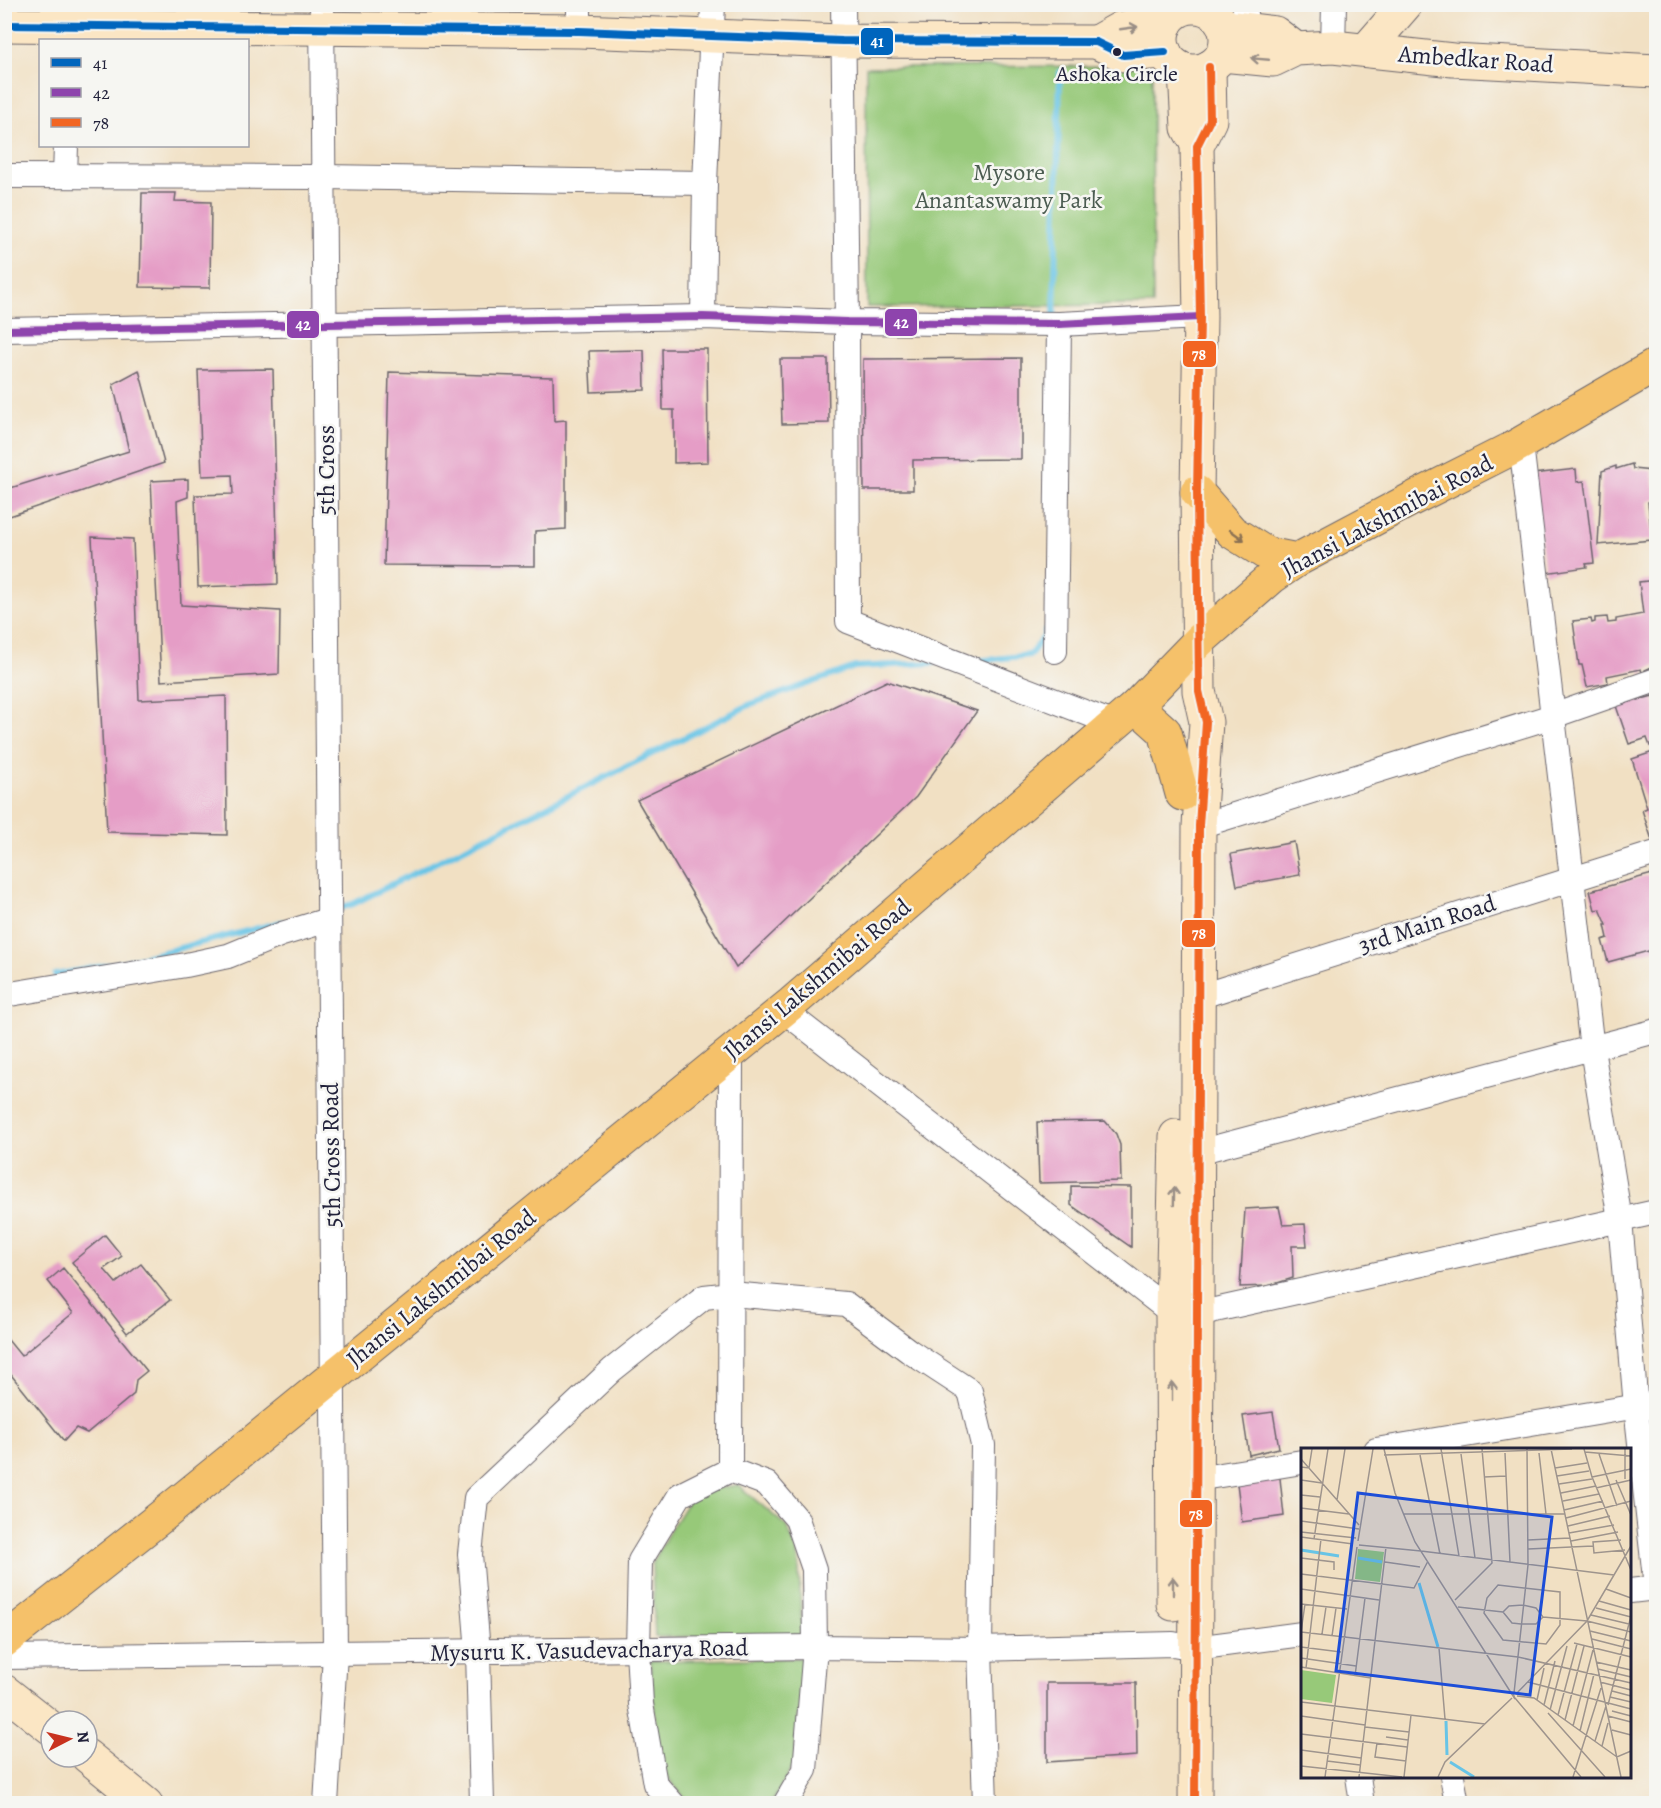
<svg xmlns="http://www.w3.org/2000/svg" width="1661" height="1808" font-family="Alegreya,serif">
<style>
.green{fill:#97c979;stroke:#5c765a;stroke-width:1.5}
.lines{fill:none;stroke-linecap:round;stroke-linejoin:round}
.stream{stroke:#68c4e6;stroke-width:6}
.building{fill:#e59dc6}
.street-casing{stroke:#6a646b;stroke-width:26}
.secondary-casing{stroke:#6a646b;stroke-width:35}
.primary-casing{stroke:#6a646b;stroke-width:35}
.street{stroke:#fff;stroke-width:24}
.secondary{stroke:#fbe6c4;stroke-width:33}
.primary{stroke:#f5c16b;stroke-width:33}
.bus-1-casing{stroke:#f6f6f2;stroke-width:12}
.bus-2-casing{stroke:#f6f6f2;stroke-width:12}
.bus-3-casing{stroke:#f6f6f2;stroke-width:12}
.bus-1{stroke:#0065bd;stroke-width:8}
.bus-2{stroke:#8e44ad;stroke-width:8}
.bus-3{stroke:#f26522;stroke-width:8}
.oneway{stroke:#998e86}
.oneway2{stroke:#8c7253}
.bus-dot{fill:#22223b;stroke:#f6f6f2;stroke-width:2}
.labels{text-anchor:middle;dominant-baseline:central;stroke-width:5;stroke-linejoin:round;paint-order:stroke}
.bus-label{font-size:22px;fill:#22223b;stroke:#f6f6f2}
.street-label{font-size:24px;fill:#22223b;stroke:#f6f6f2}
.park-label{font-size:24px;fill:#4b5c51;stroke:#f6f6f2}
.inset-river{fill:none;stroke:#68c4e6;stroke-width:3}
.inset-road{fill:none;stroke:#9e948d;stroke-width:1.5}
.view{fill:#1d4ed8;fill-opacity:0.15;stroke:#1d4ed8;stroke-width:3}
.inset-edge{fill:none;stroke:#22223b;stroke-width:3}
.line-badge{stroke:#f6f6f2;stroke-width:2}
.badge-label{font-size:16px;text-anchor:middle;font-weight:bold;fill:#fff}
</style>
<rect width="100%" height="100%" fill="#f6f6f2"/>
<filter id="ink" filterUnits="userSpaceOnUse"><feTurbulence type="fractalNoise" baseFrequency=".0167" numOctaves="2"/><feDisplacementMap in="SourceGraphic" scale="12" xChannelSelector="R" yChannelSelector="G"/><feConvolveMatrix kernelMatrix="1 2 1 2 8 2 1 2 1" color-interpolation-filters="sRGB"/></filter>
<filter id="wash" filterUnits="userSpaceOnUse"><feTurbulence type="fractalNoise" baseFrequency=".008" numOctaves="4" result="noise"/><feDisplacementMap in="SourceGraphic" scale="24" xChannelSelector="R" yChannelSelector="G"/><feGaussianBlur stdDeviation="1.35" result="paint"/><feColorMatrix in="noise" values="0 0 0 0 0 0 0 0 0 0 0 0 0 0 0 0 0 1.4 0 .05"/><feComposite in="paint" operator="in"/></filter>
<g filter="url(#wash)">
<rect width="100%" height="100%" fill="#f1e0c3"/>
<g class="green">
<polygon points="1152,66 1153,305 867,307 866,67"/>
<polygon points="738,1485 786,1526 798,1552 802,1635 655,1637 652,1565 670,1530 694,1492"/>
<polygon points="804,1658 794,1764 772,1802 691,1804 688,1802 660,1768 650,1661"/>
</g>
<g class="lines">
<g class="stream">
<polyline points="1054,318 1060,72"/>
<polyline points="977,661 1030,655 1045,635 1045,631"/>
<polyline points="336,909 353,904 751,704 855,667 934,663"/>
<polyline points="55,975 120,963 282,922"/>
</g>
</g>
<g id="blocks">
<g class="building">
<polygon points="142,193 176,193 175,201 211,202 210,288 140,287"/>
<polygon points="662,349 707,349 708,462 674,463 674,410 663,410"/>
<polygon points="644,350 645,390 591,392 589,351"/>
<polygon points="1021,358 1021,459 913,460 913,490 864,490 863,359"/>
<polygon points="780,359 828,359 829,423 782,424"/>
<polygon points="273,369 278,584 198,587 195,495 233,494 232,475 202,476 198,370"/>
<polygon points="139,370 164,463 4,518 4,490 129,451 113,384"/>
<polygon points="389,372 553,377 554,421 566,420 566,529 535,531 535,566 384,565"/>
<polygon points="1632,464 1633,469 1652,471 1656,499 1648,502 1652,540 1598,545 1602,471 1616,466 1616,469"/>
<polygon points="1576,469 1577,482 1584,481 1594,563 1586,564 1587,567 1545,573 1533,474"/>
<polygon points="188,479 188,497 177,501 181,605 280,611 279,674 161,681 151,481"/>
<polygon points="92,537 133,539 139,700 226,696 227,835 107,832"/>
<polygon points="1656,580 1656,665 1645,670 1643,676 1641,669 1607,676 1608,683 1587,687 1582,665 1579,665 1573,621 1591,619 1592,623 1595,622 1595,618 1607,617 1608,623 1616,622 1616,619 1643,614 1639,582"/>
<polygon points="887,681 977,711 916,797 736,968 637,800"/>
<polygon points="1635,690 1638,700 1653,696 1656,706 1656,742 1650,746 1647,738 1629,744 1613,697"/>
<polygon points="1656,751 1656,841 1653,843 1642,810 1647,808 1632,759"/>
<polygon points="1294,842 1300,875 1237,886 1231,854"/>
<polygon points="1656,873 1656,949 1608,962 1602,940 1608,938 1605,925 1607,925 1600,909 1595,910 1590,891"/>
<polygon points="1105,1121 1116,1134 1120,1145 1121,1181 1039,1183 1037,1122"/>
<polygon points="1071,1186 1131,1187 1131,1247 1071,1205"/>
<polygon points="1279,1207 1283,1225 1305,1224 1307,1246 1292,1246 1293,1278 1268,1286 1240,1287 1245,1209"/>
<polygon points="105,1235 122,1256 104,1269 116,1283 141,1264 170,1300 127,1333 72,1262"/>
<polygon points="63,1268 147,1371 136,1380 134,1394 87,1433 76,1428 64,1441 4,1366 4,1335 21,1356 73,1313 48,1281"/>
<polygon points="1273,1412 1279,1448 1249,1455 1243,1416"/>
<polygon points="1279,1469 1284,1516 1242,1522 1236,1476"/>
<polygon points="1047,1683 1136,1683 1137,1756 1047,1762"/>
</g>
</g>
</g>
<g filter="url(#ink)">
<use href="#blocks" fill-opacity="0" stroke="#6a646b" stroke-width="1.5"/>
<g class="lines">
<g class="street-casing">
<g id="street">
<polyline points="322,4 335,1654 326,1804"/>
<polyline points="579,4 579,31"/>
<polyline points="843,4 847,322 848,621 1115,724"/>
<polyline points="1245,4 1245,30"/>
<polyline points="1333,47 1334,4"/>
<polyline points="4,176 323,177 705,183"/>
<polyline points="65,176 66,146"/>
<polyline points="703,317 705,183 713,4"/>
<polyline points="4,330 703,317 847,322 1059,324 1200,317"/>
<polyline points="1521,444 1592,1049 1620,1220 1636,1407 1656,1587"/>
<polyline points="1055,651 1059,324"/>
<polyline points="1199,826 1553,716 1656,680"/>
<polyline points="4,995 186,965 228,956 282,934 328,920"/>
<polyline points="1198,997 1656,853"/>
<polyline points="783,1010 1172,1313 1197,1314 1656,1212"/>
<polyline points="1198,1152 1656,1031"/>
<polyline points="1376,1450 1656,1403"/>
<polyline points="730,1470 731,1052"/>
<polyline points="1196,1479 1302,1462"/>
<polyline points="1630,1591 1656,1588"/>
<polyline points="4,1657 815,1647 980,1649 1173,1644 1195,1648 1302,1634"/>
<polyline points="1358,1776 1362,1804"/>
<polyline points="1452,1776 1457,1804"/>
<polyline points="482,1804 478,1652 470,1554 476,1498 612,1370 704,1297 731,1294 846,1304 909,1351 970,1391 983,1445 980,1649 985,1804"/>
<polyline points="673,1804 655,1784 641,1704 638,1650 640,1561 680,1495 730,1470 767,1484 797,1519 814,1569 815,1647 805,1770 785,1804"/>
</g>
</g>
<g class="secondary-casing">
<g id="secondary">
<circle cx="1194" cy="39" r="32"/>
<polyline points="4,25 579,31 842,41 1096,42 1123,55 1165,52"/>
<polyline points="1225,27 1275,33 1296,49"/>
<polyline points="1096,42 1121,28 1166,24"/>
<polyline points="1366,50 1406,4"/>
<polyline points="1222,55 1273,60 1296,49 1333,47 1453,60 1656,71"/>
<polyline points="1185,70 1188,128 1197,144"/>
<polyline points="1173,1604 1172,1313 1176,1136"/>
<polyline points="4,1691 51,1728"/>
<polyline points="87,1756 146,1804"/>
<polyline points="1195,1804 1199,826 1206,722 1199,691 1197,492 1200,317 1197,146 1210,120 1209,67"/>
</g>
</g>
<g class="primary-casing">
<g id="primary">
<polyline points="1197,492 1232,532 1267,554 1297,560"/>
<polyline points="1136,706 1165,732 1182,794"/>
<polyline points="4,1641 162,1516 792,1003 1136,706 1199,641 1272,577 1297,560 1410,500 1511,449 1656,365"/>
</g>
</g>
<use href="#street" class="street"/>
<use href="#secondary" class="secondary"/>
<use href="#primary" class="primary"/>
<g class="bus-1-casing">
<polyline id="bus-1" points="4,25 579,31 842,41 1096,42 1123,55 1165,52"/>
</g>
<g class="bus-2-casing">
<polyline id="bus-2" points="4,330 703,317 847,322 1059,324 1200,317"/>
</g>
<g class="bus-3-casing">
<polyline id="bus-3" points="1195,1804 1199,826 1206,722 1199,691 1197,492 1200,317 1197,146 1210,120 1209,67"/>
</g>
<use href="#bus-1" class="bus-1"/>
<use href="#bus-2" class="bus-2"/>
<use href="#bus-3" class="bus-3"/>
</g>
<defs><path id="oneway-shaft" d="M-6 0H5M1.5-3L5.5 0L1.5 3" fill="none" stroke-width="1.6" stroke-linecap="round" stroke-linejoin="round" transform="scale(1.5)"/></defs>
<g class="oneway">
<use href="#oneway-shaft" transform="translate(1129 28) rotate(-8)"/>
<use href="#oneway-shaft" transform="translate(1260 59) rotate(-175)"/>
<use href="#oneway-shaft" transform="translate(1174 1196) rotate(-89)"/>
<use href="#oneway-shaft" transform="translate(1172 1391) rotate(-90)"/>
<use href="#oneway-shaft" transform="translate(1173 1586) rotate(-90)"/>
</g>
<use class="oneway2" href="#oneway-shaft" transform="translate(1237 535) rotate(36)"/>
</g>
<circle class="bus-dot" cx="1117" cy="52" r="5"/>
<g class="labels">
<g class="bus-label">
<text x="1117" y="74">Ashoka Circle</text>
</g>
<g class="street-label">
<text transform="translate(1476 59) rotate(4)">Ambedkar Road</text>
<text transform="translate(326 470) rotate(-90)">5th Cross</text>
<text transform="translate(1387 516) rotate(-28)">Jhansi Lakshmibai Road</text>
<text transform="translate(1427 924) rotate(-18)">3rd Main Road</text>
<text transform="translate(817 979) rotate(-40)">Jhansi Lakshmibai Road</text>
<text transform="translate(331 1155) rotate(-91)">5th Cross Road</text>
<text transform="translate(441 1288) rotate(-39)">Jhansi Lakshmibai Road</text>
<text transform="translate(589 1650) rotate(-1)">Mysuru K. Vasudevacharya Road</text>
</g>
<g class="park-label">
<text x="1009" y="172">Mysore<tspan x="1009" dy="28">Anantaswamy Park</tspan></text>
</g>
</g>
<g transform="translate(1301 1448)">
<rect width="330" height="330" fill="#f1e0c3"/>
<path d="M57,101L83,104L79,134L54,131ZM0,222L35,227L31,255L0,251Z" fill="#97c979"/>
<path class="inset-river" d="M0,102L38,108M57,110L81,114M118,135L137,199M145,273L146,307M149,314L173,329"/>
<path class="inset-road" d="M83,1L94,45L114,94L214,251L212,245M140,1L158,108M250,1L320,329M283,1L291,29L330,122M284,4L330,8M204,5L209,114M238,5L245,66M160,6L174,110M298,6L316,58M83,7L271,1M119,7L139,106M0,11L58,77M0,19L8,20L11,1M254,20L286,15M256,28L288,23M183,29L205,28M291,29L330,21M324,31V1M0,32L21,35M315,32L330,67M258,36L291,31M295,40L330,32M260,45L295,38M0,47L19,49M36,52L44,1M262,53L298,46M0,60L48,66M263,62L302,53M103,66H264M265,70L330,53M0,73L58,81M267,78L309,68M0,84L55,90M268,85L313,77M0,89L52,96M13,91L27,1M227,92L269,90M320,92L292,94L293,105L324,102M57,93L72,1M270,93L317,84M58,97L120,103M227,101L292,98M120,103L313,127M0,110L33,114V122M84,114L119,119M0,126L113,140L127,113M197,137L259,144V177L245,196L202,192L183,165L186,150ZM0,141L78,152M305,141L330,150M154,152L191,115L181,1M298,153L330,162M0,156L46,161M157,159L202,164M295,160L330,169M202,164L211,175L220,176H235L242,169M202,164L208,158L222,157L235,160L242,169M290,167L328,176M242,169L286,173L330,184M289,183L330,193M0,184L217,209L330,235M0,184L4,156M21,186L25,159M31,188L35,160M291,191L330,201M273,195L330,209M0,199L40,204M138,200L144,271M0,210L55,218M295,214L330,222M0,219L70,230M5,220L20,91M297,221L330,229M54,228L64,150M227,234L330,261M299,234L330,242M311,243L330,248M213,245L227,117L226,1M215,246L286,173L330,98M216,248L233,250L316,309L330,303M309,249L330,254M214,250L280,329M236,252L243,220M0,254L184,276M243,257L254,213M307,257L330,168M249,262L266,198M311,263L330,268M247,265L304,329M257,267L276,196M0,268L64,277M307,268L330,274M264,272L283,198M272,278L292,202M64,279L108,284M311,282L330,287M279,283L293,226M0,286L106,299M85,289L107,292M294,293L305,258M76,295L74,309L105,313M301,298L307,275M0,302L60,310M26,313L59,317M0,318L101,329M24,329L56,99M58,329L85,99M103,329L110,267M137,329L144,314L211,250M272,329L300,240"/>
<path class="view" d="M57,45L251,69L229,247L35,223Z"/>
<rect width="330" height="330" class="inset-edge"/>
</g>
<g class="line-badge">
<rect x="860" y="27" width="34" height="29" rx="6" fill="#0065bd"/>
<rect x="884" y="308" width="34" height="29" rx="6" fill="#8e44ad"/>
<rect x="286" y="310" width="34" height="29" rx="6" fill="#8e44ad"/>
<rect x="1182" y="340" width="35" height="28" rx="6" fill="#f26522"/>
<rect x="1181" y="919" width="35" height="29" rx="6" fill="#f26522"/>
<rect x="1179" y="1499" width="34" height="29" rx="6" fill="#f26522"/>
</g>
<g class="badge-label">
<text x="877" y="47">41</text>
<text x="901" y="328">42</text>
<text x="303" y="330">42</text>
<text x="1199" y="360">78</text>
<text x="1199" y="939">78</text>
<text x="1196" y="1520">78</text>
</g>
<rect width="1661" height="1808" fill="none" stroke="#f6f6f2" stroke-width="24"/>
<rect x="39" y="39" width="210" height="108" fill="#f6f6f2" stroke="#a1a1a9" stroke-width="1.5"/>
<rect x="51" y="58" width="30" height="9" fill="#0065bd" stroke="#a1a1a9" stroke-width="1.5"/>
<text x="93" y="69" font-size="18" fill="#22223b">41</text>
<rect x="51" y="88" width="30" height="9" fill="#8e44ad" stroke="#a1a1a9" stroke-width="1.5"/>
<text x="93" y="99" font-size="18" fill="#22223b">42</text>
<rect x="51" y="118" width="30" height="9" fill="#f26522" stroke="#a1a1a9" stroke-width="1.5"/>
<text x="93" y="129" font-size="18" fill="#22223b">78</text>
<g transform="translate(69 1739) rotate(83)"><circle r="28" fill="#f6f6f2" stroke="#a1a1a9" stroke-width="1.5"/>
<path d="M0-4.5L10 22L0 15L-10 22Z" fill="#c8321e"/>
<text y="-9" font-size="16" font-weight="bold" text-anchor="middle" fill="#22223b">N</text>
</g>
</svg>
